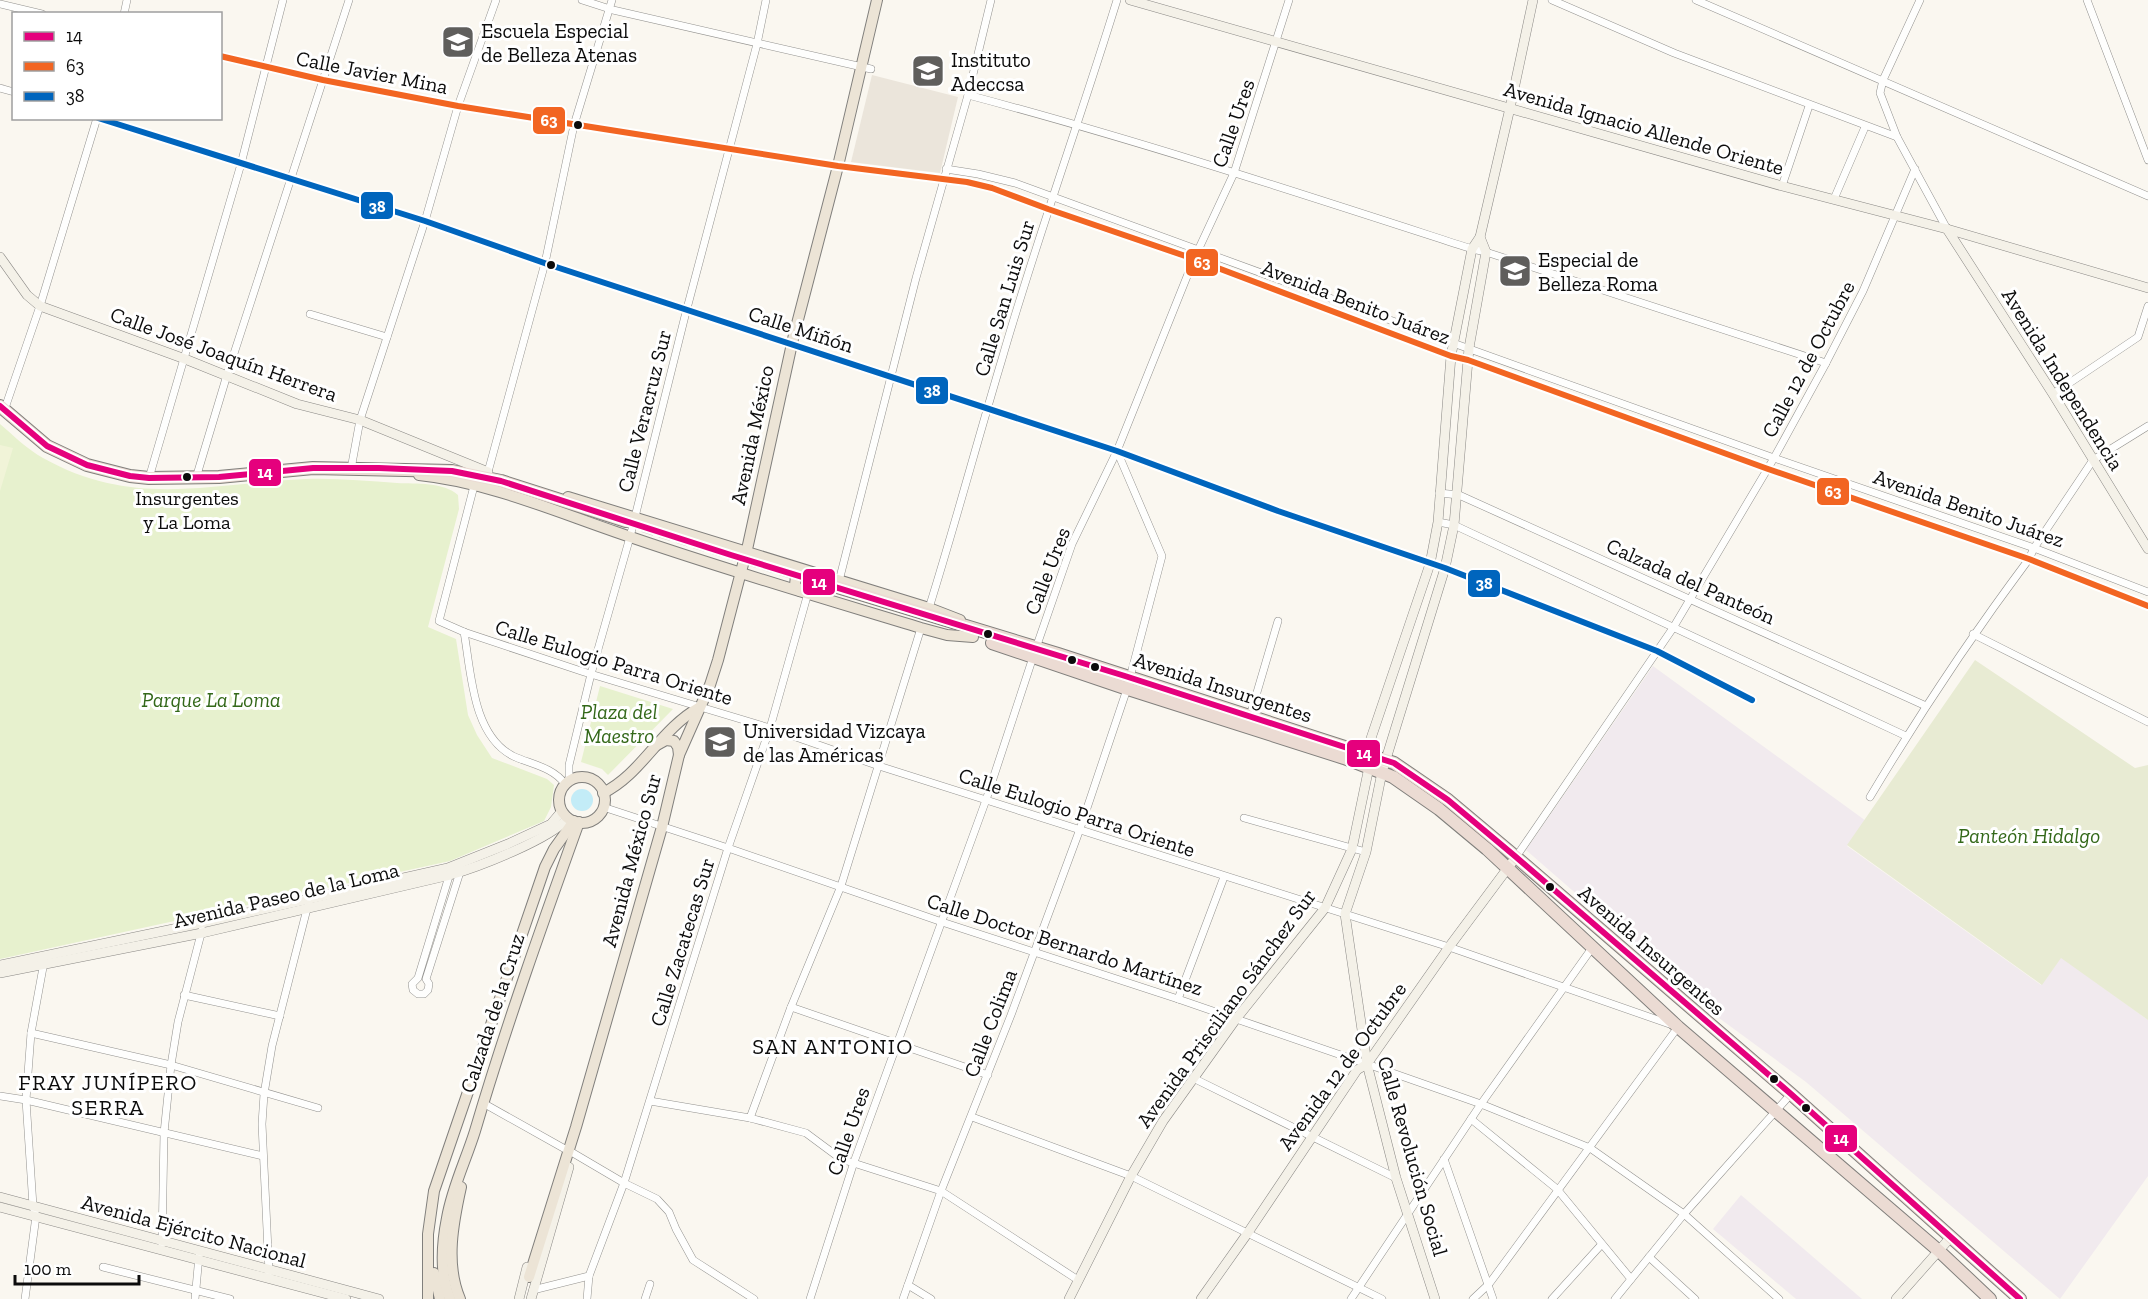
<svg xmlns="http://www.w3.org/2000/svg" width="2148" height="1299" font-family="'Zilla Slab',serif">
<style>
.industrial{fill:#f1eaee}
.green{fill:#e7f1ce}
.cemetery{fill:#e8ebd3}
.pitch{fill:#f1f4d8}
.plaza{fill:#ebe5db}
.water{fill:#c3ecf7}
.lines{fill:none;stroke-linecap:round;stroke-linejoin:round}
.highway-tunnel{stroke:#d6d4ce;stroke-width:12;stroke-dasharray:12 6;stroke-linecap:butt}
.street-casing{stroke:#93928f;stroke-width:8}
.secondary-casing{stroke:#8a8885;stroke-width:10}
.primary-casing{stroke:#807f7c;stroke-width:12}
.highway-casing{stroke:#807f7c;stroke-width:14}
.street{stroke:#fefefd;stroke-width:7}
.secondary{stroke:#f4f1e8;stroke-width:9}
.primary{stroke:#ece4d6;stroke-width:10}
.highway{stroke:#ebdbd3;stroke-width:12}
.bus-1-casing{stroke:#fff;stroke-width:10}
.bus-2-casing{stroke:#fff;stroke-width:10}
.bus-3-casing{stroke:#fff;stroke-width:10}
.bus-1{stroke:#e5007d;stroke-width:6}
.bus-2{stroke:#f26522;stroke-width:6}
.bus-3{stroke:#0065bd;stroke-width:6}
.bus-dot{fill:#0c0c0c;stroke:#fff;stroke-width:2}
.labels{text-anchor:middle;dominant-baseline:central;stroke-width:6;stroke-linejoin:round;paint-order:stroke}
.bus-label{font-size:20px;fill:#0c0c0c;stroke:#fff}
.poi-label{font-size:21px;fill:#0c0c0c;stroke:#fff;text-anchor:start}
.street-label{font-size:21px;fill:#0c0c0c;stroke:#fff}
.park-label{font-size:21px;font-style:italic;fill:#336819;stroke:#fff}
.neighbourhood-label{font-size:22px;letter-spacing:1.5px;fill:#0c0c0c;stroke:#fff}
.line-badge{stroke:#fff;stroke-width:2}
.badge-label{font-size:16px;text-anchor:middle;font-weight:bold;fill:#fff}
</style>
<rect width="100%" height="100%" fill="#faf7f0"/>
<g class="industrial">
<polygon points="1653,666 1866,821 1847,846 2041,985 2061,957 2148,1020 2148,1176 2060,1299 1806,1082 1719,1018 1526,850"/>
<polygon points="1741,1195 1862,1299 1796,1299 1713,1229"/>
</g>
<g class="green">
<path d="M0,424C14,436 27,449 43,458C134,509 210,483 306,479C336,478 367,481 397,483C416,484 444,482 458,495L459,509L428,627L456,639L468,715L477,735L492,758L547,779L554,785L551,807L544,821L450,861L0,959Z"/>
<polygon points="600,686 673,709 608,775 602,769 581,762"/>
</g>
<polygon class="cemetery" points="1975,660 2135,768 2148,765 2148,1020 2061,958 2042,985 1847,845"/>
<polygon class="pitch" points="0,445 13,448 0,491"/>
<polygon class="plaza" points="872,75 958,97 940,173 851,162"/>
<circle class="water" cx="582" cy="800" r="11"/>
<g class="lines">
<polyline class="highway-tunnel" points="626,521 821,582"/>
<g class="street-casing">
<g id="street">
<polyline points="582,0 613,10 871,69"/>
<polyline points="1552,0 1674,53 1897,137"/>
<polyline points="1696,0 2148,196"/>
<polyline points="1920,0 1883,80 1880,93 1897,137 1947,229"/>
<polyline points="2087,0 2148,160"/>
<polyline points="0,4 42,14"/>
<polyline points="124,14 127,0"/>
<polyline points="220,56 323,80 458,106 838,166 967,182 992,188 1048,209 1194,259 1451,356 1468,360 1768,469 2029,559 2148,606"/>
<polyline points="0,88 14,92"/>
<path d="M968,95C1138,140 1305,195 1472,249L1486,252L1826,363"/>
<polyline points="98,118 425,221 550,265 1117,451 1278,511 1445,568 1657,651 1752,700"/>
<polyline points="946,169 978,174 1015,183 1453,343 1774,458 2034,548 2148,592"/>
<polyline points="1782,186 1809,106"/>
<polyline points="1834,199 1865,127"/>
<polyline points="310,314 387,337"/>
<polyline points="2053,394 2138,337 2148,306"/>
<polyline points="4,411 40,306 97,118"/>
<polyline points="351,469 360,420 425,221 458,106 496,0"/>
<polyline points="488,472 545,263 574,125 612,0"/>
<polyline points="149,478 241,164 283,0"/>
<polyline points="196,478 227,375 349,0"/>
<polyline points="474,486 439,621 464,632 584,672 770,728 879,766 1449,947 1678,1027 1489,1284 1473,1299"/>
<polyline points="1439,493 1459,495 1926,706"/>
<polyline points="1438,522 1454,525 1906,736"/>
<polyline points="839,581 916,278 968,95 991,0"/>
<path d="M929,608C955,525 977,442 1002,359C1037,238 1080,120 1117,0"/>
<path d="M464,632C471,671 472,735 513,756C530,764 553,767 565,784"/>
<polyline points="1973,634 2148,722"/>
<polyline points="1250,716 1278,621"/>
<polyline points="569,780 569,765 591,674 630,537 685,316 757,44 766,0"/>
<path d="M1870,797C1919,715 1972,635 2029,559L2034,548L2093,460L2148,426"/>
<polyline points="603,807 728,848 942,922 1178,999 1367,1064 1481,1104 1590,1148 1684,1214 1779,1299"/>
<polyline points="1244,818 1366,852"/>
<polyline points="1516,857 1673,628 1774,458 1826,363 1863,291 1915,169"/>
<polyline points="450,873 418,978 412,984 413,990 418,994 424,994 428,990 429,984 426,979 461,869"/>
<polyline points="184,995 280,1016"/>
<polyline points="1178,999 1224,877"/>
<polyline points="791,1007 988,1075"/>
<polyline points="31,1033 171,1065 318,1108"/>
<polyline points="1193,1078 1396,1178"/>
<polyline points="0,1096 26,1100 263,1156"/>
<polyline points="650,1101 750,1118 806,1133 841,1159 941,1191 1078,1280"/>
<polyline points="483,1103 565,1149"/>
<polyline points="972,1117 1131,1176 1382,1299"/>
<polyline points="750,1118 791,1007 841,886 921,628"/>
<polyline points="1471,1119 1557,1189 1631,1279"/>
<polyline points="573,1153 624,1183 657,1199 669,1212 676,1229 693,1260 754,1299"/>
<polyline points="1444,1159 1493,1299"/>
<polyline points="162,1244 164,1133 171,1065 178,1022 202,930"/>
<polyline points="1649,1257 1695,1299"/>
<polyline points="103,1267 230,1299"/>
<polyline points="269,1272 262,1124 264,1094 272,1046 308,905"/>
<polyline points="908,1285 931,1299"/>
<polyline points="533,1290 589,1276"/>
<polyline points="25,1299 36,1216 33,1206 26,1100 31,1033 44,962"/>
<polyline points="195,1299 199,1256"/>
<polyline points="587,1299 589,1276 624,1183 728,848 770,728 808,593"/>
<polyline points="645,1299 650,1284"/>
<polyline points="810,1299 854,1162 986,800 1036,648 1072,544 1117,451 1194,259 1234,173 1289,0"/>
<polyline points="903,1299 941,1191 1011,1015 1080,829 1127,689 1162,556 1117,451"/>
<polyline points="1351,1299 1481,1104 1592,948"/>
<polyline points="1552,1299 1601,1245"/>
<polyline points="1615,1299 1684,1214 1791,1094"/>
</g>
</g>
<g class="secondary-casing">
<g id="secondary">
<polyline points="1130,0 1782,186 1947,229 2148,288"/>
<polyline points="1947,229 2053,394 2148,549"/>
<polyline points="0,257 27,295 40,306 185,359 297,404 360,420 488,472"/>
<polyline points="0,965 202,923 448,868 508,844 551,824 562,811"/>
<path d="M0,973L202,933L450,875C478,867 551,839 568,818"/>
<polyline points="0,1197 379,1299"/>
<polyline points="0,1207 346,1299"/>
<polyline points="519,1299 527,1267"/>
<polyline points="531,1299 569,1167"/>
<polyline points="1069,1299 1131,1176 1163,1121 1236,1019 1325,908 1352,849 1369,767 1366,753 1430,564 1438,522 1451,356 1472,249 1480,237 1510,108 1533,0"/>
<polyline points="1201,1299 1247,1234 1357,1070 1367,1064 1449,947 1516,857"/>
<polyline points="1435,1299 1396,1178 1367,1064 1345,914 1366,852 1382,772 1445,568 1454,525 1469,348 1486,252 1480,237"/>
<polyline points="1896,1299 1950,1238"/>
</g>
</g>
<g class="primary-casing">
<g id="primary">
<path d="M419,475C487,482 552,510 616,532C716,567 819,597 921,628L947,635L973,637"/>
<polyline points="568,497 929,608 960,620"/>
<polyline points="800,591 795,585 796,576 802,572 810,572"/>
<polyline points="657,745 666,740 674,741 678,747 679,755"/>
<circle cx="582" cy="800" r="23"/>
<path d="M603,793C642,774 659,730 700,707"/>
<polyline points="434,1273 440,1299"/>
<polyline points="529,1277 576,1127 662,827 679,755 710,685 718,660 748,545 793,339 838,166 877,0"/>
<polyline points="428,1299 428,1234 434,1191 545,867 554,849 574,821"/>
<path d="M450,1299C440,1275 442,1243 447,1218C452,1188 466,1160 475,1131C506,1026 542,925 579,822"/>
<path d="M460,1299C445,1264 453,1223 461,1187"/>
</g>
</g>
<g class="highway-casing">
<g id="highway">
<polyline points="0,406 47,446 87,465 130,476 149,478 219,477 313,468 452,471 501,481 626,521"/>
<polyline points="821,582 1058,654 1394,763 1448,800 1516,857 1791,1094 2020,1299"/>
<polyline points="992,643 1122,687 1344,758 1393,777 1439,809 1487,849 1678,1027 1939,1251 1990,1299"/>
</g>
</g>
<use href="#street" class="street"/>
<use href="#secondary" class="secondary"/>
<use href="#primary" class="primary"/>
<use href="#highway" class="highway"/>
<g class="bus-1-casing">
<polyline id="bus-1" points="0,406 47,446 87,465 130,476 149,478 219,477 313,468 379,468 452,471 501,481 731,555 1125,676 1394,763 1448,800 1516,857 1791,1094 2020,1299"/>
</g>
<g class="bus-2-casing">
<polyline id="bus-2" points="220,56 323,80 458,106 838,166 967,182 992,188 1048,209 1194,259 1451,356 1468,360 1768,469 2029,559 2148,606"/>
</g>
<g class="bus-3-casing">
<polyline id="bus-3" points="98,118 425,221 550,265 1117,451 1278,511 1445,568 1657,651 1752,700"/>
</g>
<use href="#bus-1" class="bus-1"/>
<use href="#bus-2" class="bus-2"/>
<use href="#bus-3" class="bus-3"/>
</g>
<defs>
<g id="university-square" transform="scale(1.725)"><rect x="-9" y="-9" width="18" height="18" rx="4" fill="#5f5e5c" stroke="#fff"/><path d="M0-5L7-2L0 1L-7-2ZM-4 1L0 2.5L4 1V4Q0 6-4 4Z" fill="#fff"/></g>
</defs>
<g fill-rule="evenodd">
<use href="#university-square" x="458" y="42"/>
<use href="#university-square" x="928" y="71"/>
<use href="#university-square" x="1515" y="271"/>
<use href="#university-square" x="720" y="742"/>
</g>
<g class="bus-dot">
<circle cx="578" cy="125" r="5"/>
<circle cx="551" cy="265" r="5"/>
<circle cx="187" cy="477" r="5"/>
<circle cx="988" cy="634" r="5"/>
<circle cx="1072" cy="660" r="5"/>
<circle cx="1095" cy="667" r="5"/>
<circle cx="1550" cy="887" r="5"/>
<circle cx="1774" cy="1079" r="5"/>
<circle cx="1806" cy="1108" r="5"/>
</g>
<g class="labels">
<g class="bus-label">
<text x="187" y="498">Insurgentes<tspan x="187" dy="24">y La Loma</tspan></text>
</g>
<g class="poi-label">
<text x="481" y="30">Escuela Especial<tspan x="481" dy="24">de Belleza Atenas</tspan></text>
<text x="951" y="59">Instituto<tspan x="951" dy="24">Adeccsa</tspan></text>
<text x="1538" y="259">Especial de<tspan x="1538" dy="24">Belleza Roma</tspan></text>
<text x="743" y="730">Universidad Vizcaya<tspan x="743" dy="24">de las Américas</tspan></text>
</g>
<g class="street-label">
<text transform="translate(372 72) rotate(11)">Calle Javier Mina</text>
<text transform="translate(1233 123) rotate(-71)">Calle Ures</text>
<text transform="translate(1644 128) rotate(16)">Avenida Ignacio Allende Oriente</text>
<text transform="translate(1004 298) rotate(-73)">Calle San Luis Sur</text>
<text transform="translate(1356 302) rotate(21)">Avenida Benito Juárez</text>
<text transform="translate(801 329) rotate(18)">Calle Miñón</text>
<text transform="translate(224 354) rotate(20)">Calle José Joaquín Herrera</text>
<text transform="translate(1808 359) rotate(-62)">Calle 12 de Octubre</text>
<text transform="translate(2063 379) rotate(58)">Avenida Independencia</text>
<text transform="translate(644 411) rotate(-76)">Calle Veracruz Sur</text>
<text transform="translate(752 435) rotate(-78)">Avenida México</text>
<text transform="translate(1969 508) rotate(19)">Avenida Benito Juárez</text>
<text transform="translate(1047 571) rotate(-69)">Calle Ures</text>
<text transform="translate(1691 581) rotate(24)">Calzada del Panteón</text>
<text transform="translate(614 662) rotate(17)">Calle Eulogio Parra Oriente</text>
<text transform="translate(1223 687) rotate(18)">Avenida Insurgentes</text>
<text transform="translate(1077 812) rotate(18)">Calle Eulogio Parra Oriente</text>
<text transform="translate(631 860) rotate(-75)">Avenida México Sur</text>
<text transform="translate(286 895) rotate(-13)">Avenida Paseo de la Loma</text>
<text transform="translate(682 942) rotate(-73)">Calle Zacatecas Sur</text>
<text transform="translate(1065 944) rotate(18)">Calle Doctor Bernardo Martínez</text>
<text transform="translate(1652 950) rotate(41)">Avenida Insurgentes</text>
<text transform="translate(1226 1008) rotate(-54)">Avenida Prisciliano Sánchez Sur</text>
<text transform="translate(492 1013) rotate(-72)">Calzada de la Cruz</text>
<text transform="translate(990 1023) rotate(-69)">Calle Colima</text>
<text transform="translate(1342 1066) rotate(-54)">Avenida 12 de Octubre</text>
<text transform="translate(848 1131) rotate(-71)">Calle Ures</text>
<text transform="translate(1413 1156) rotate(74)">Calle Revolución Social</text>
<text transform="translate(194 1231) rotate(15)">Avenida Ejército Nacional</text>
</g>
<g class="park-label">
<text x="211" y="699">Parque La Loma</text>
<text x="619" y="711">Plaza del<tspan x="619" dy="24">Maestro</tspan></text>
<text x="2029" y="835">Panteón Hidalgo</text>
</g>
<g class="neighbourhood-label">
<text x="833" y="1046">SAN ANTONIO</text>
<text x="108" y="1082">FRAY JUNÍPERO<tspan x="108" dy="25">SERRA</tspan></text>
</g>
</g>
<g class="line-badge">
<rect x="532" y="106" width="34" height="29" rx="6" fill="#f26522"/>
<rect x="360" y="191" width="34" height="29" rx="6" fill="#0065bd"/>
<rect x="1185" y="248" width="34" height="29" rx="6" fill="#f26522"/>
<rect x="915" y="376" width="34" height="29" rx="6" fill="#0065bd"/>
<rect x="248" y="458" width="34" height="29" rx="6" fill="#e5007d"/>
<rect x="1816" y="477" width="34" height="29" rx="6" fill="#f26522"/>
<rect x="802" y="568" width="34" height="28" rx="6" fill="#e5007d"/>
<rect x="1467" y="569" width="34" height="29" rx="6" fill="#0065bd"/>
<rect x="1346" y="739" width="35" height="29" rx="6" fill="#e5007d"/>
<rect x="1824" y="1124" width="34" height="29" rx="6" fill="#e5007d"/>
</g>
<g class="badge-label">
<text x="549" y="126">63</text>
<text x="377" y="212">38</text>
<text x="1202" y="268">63</text>
<text x="932" y="396">38</text>
<text x="265" y="478">14</text>
<text x="1833" y="497">63</text>
<text x="819" y="588">14</text>
<text x="1484" y="589">38</text>
<text x="1364" y="759">14</text>
<text x="1841" y="1144">14</text>
</g>
<rect x="12" y="12" width="210" height="108" fill="#ffffff" stroke="#9e9e9e" stroke-width="1.5"/>
<rect x="24" y="32" width="30" height="9" fill="#e5007d" stroke="#9e9e9e" stroke-width="1.5"/>
<text x="66" y="42" font-size="18" fill="#0c0c0c">14</text>
<rect x="24" y="62" width="30" height="9" fill="#f26522" stroke="#9e9e9e" stroke-width="1.5"/>
<text x="66" y="72" font-size="18" fill="#0c0c0c">63</text>
<rect x="24" y="92" width="30" height="9" fill="#0065bd" stroke="#9e9e9e" stroke-width="1.5"/>
<text x="66" y="102" font-size="18" fill="#0c0c0c">38</text>
<path d="M15 1275v9h124v-9" fill="none" stroke="#0c0c0c" stroke-width="3"/>
<text x="24" y="1275" font-size="18" fill="#0c0c0c" stroke="#ffffff" stroke-width="4.5" paint-order="stroke">100 m</text>
</svg>
